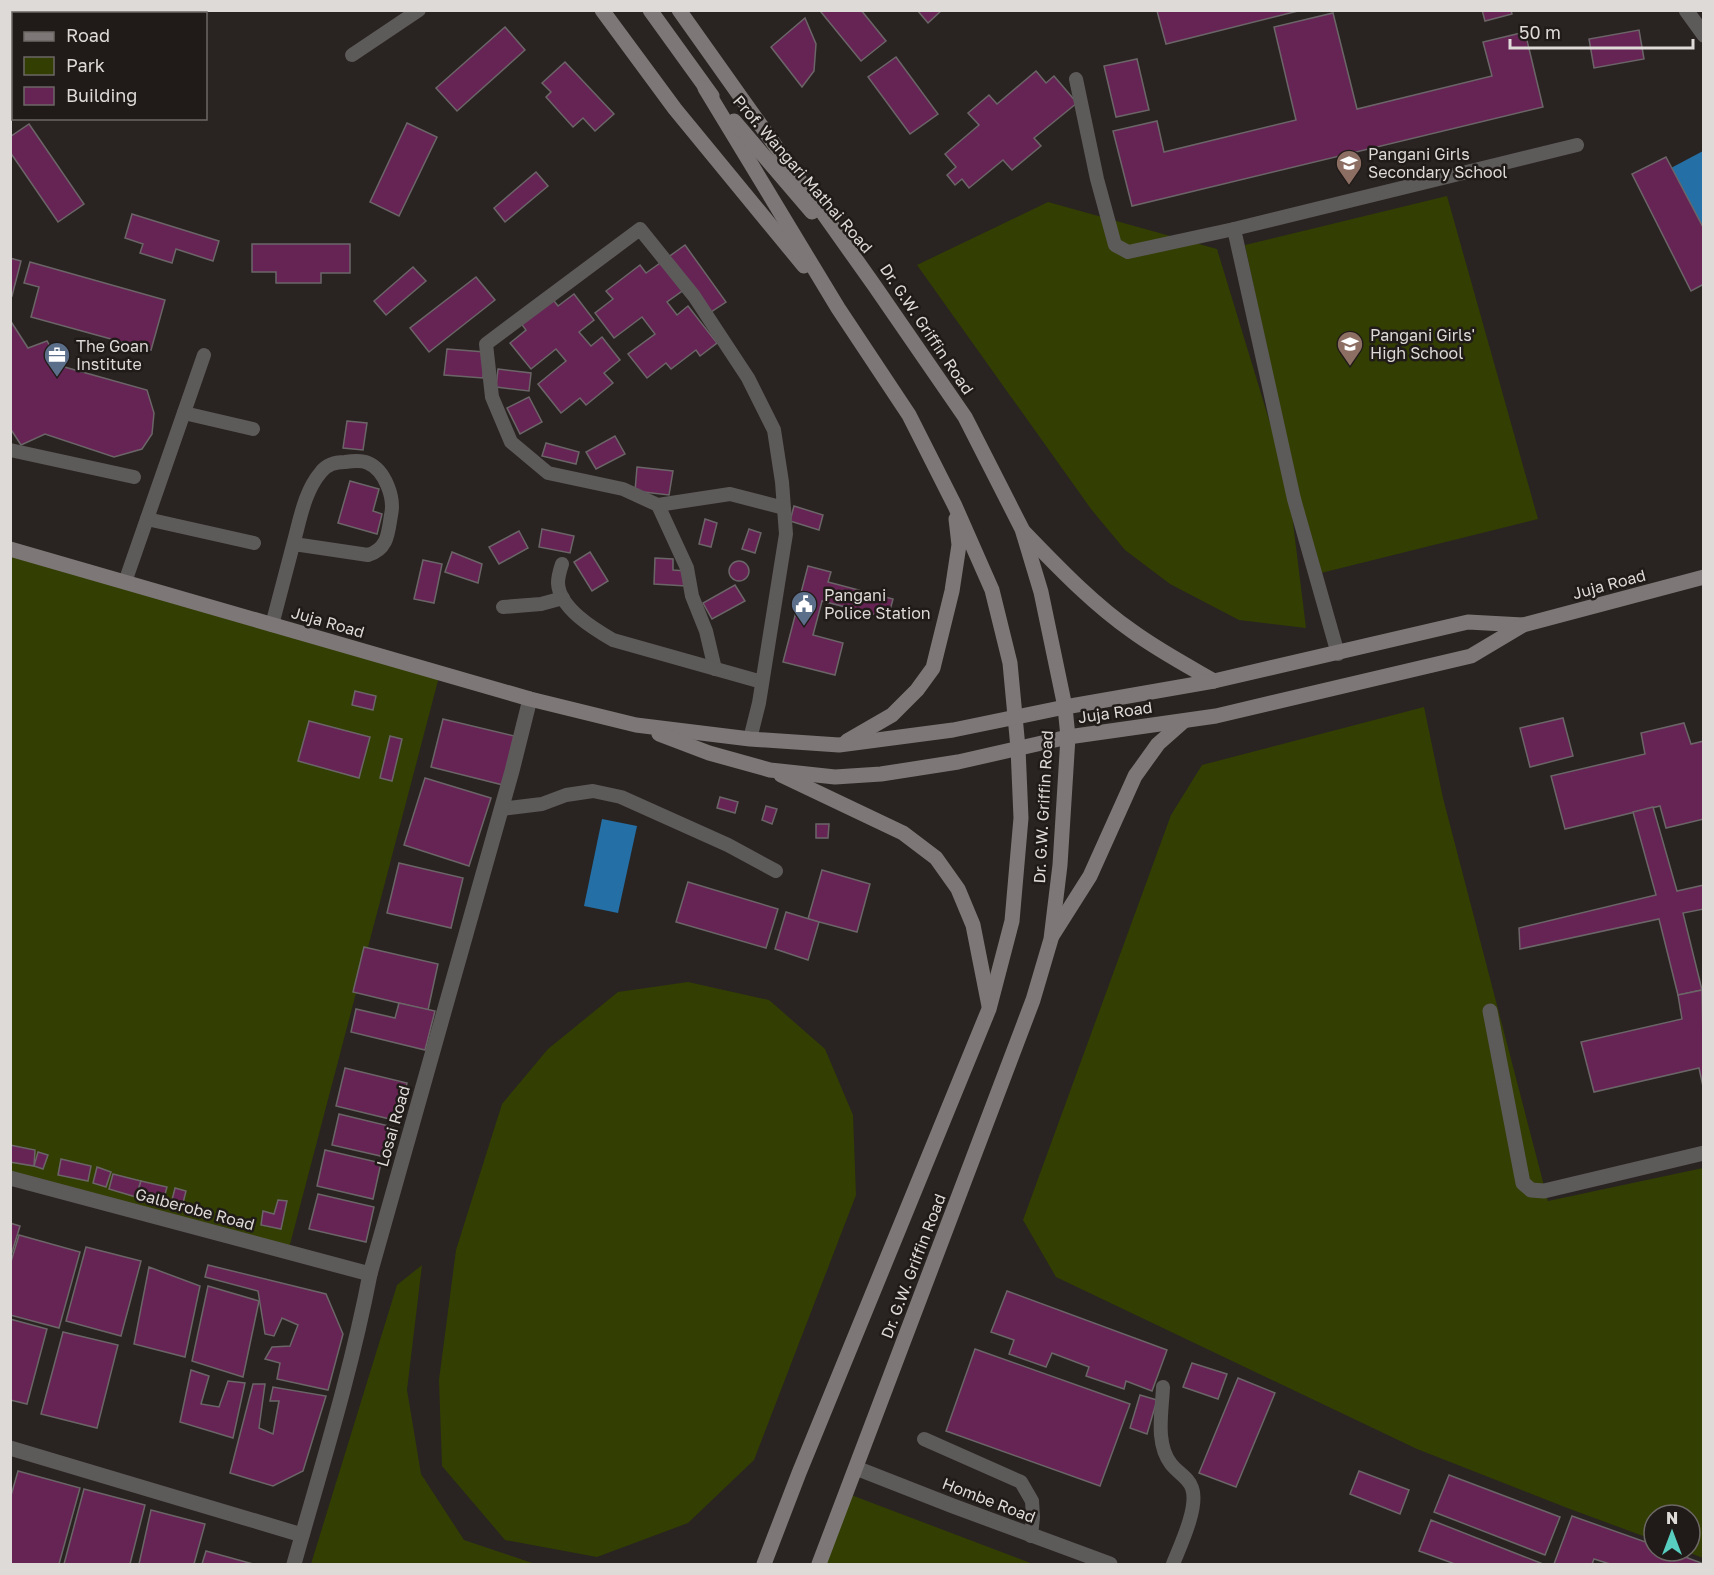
<svg xmlns="http://www.w3.org/2000/svg" width="1714" height="1575" font-family="'Golos Text',sans-serif">
<style>
.green{fill:#333e03}
.water{fill:#246fa6}
.building{fill:#662454;stroke:#6b6568;stroke-width:1.5}
.lines{fill:none;stroke-linecap:round;stroke-linejoin:round}
.service{stroke:#5d5a5a;stroke-width:14}
.minor{stroke:#5d5a5a;stroke-width:15}
.secondary{stroke:#7d7777;stroke-width:15}
.labels{text-anchor:middle;dominant-baseline:central;stroke-width:5;stroke-linejoin:round;paint-order:stroke}
.poi-label{font-size:16px;fill:#dddad8;stroke:#201b18;text-anchor:start}
.street-label{font-size:16px;fill:#dddad8;stroke:#201b18}
</style>
<rect width="100%" height="100%" fill="#292421"/>
<g class="green">
<polygon points="1447,196 1538,519 1313,575 1245,245"/>
<polygon points="1048,202 1217,249 1288,482 1306,628 1239,620 1170,584 1125,550 1091,509 917,265"/>
<polygon points="10,549 440,673 288,1252 11,1177"/>
<polygon points="1424,707 1443,798 1548,1201 1703,1168 1703,1558 1685,1551 1690,1551 1690,1515 1654,1515 1654,1540 1570,1509 1417,1449 1056,1277 1023,1220 1171,815 1202,765"/>
<polygon points="688,982 769,1000 825,1049 853,1115 856,1195 754,1460 688,1523 597,1557 505,1540 442,1466 439,1380 456,1250 502,1104 548,1049 618,992"/>
<polygon points="422,1265 407,1390 421,1474 464,1540 535,1564 311,1564 397,1285"/>
<polygon points="846,1493 1033,1564 819,1564"/>
</g>
<g class="water">
<polygon points="1703,151 1703,229 1671,168"/>
<polygon points="602,819 637,826 618,913 584,906"/>
</g>
<g class="building">
<polygon points="54,10 85,10 84,14 54,14"/>
<polygon points="823,10 861,10 886,41 861,61 821,12"/>
<polygon points="917,10 942,10 928,23"/>
<polygon points="1160,10 1302,10 1166,44 1157,11"/>
<polygon points="1482,10 1511,10 1512,14 1485,21"/>
<polygon points="1333,13 1357,109 1492,76 1483,42 1525,32 1543,107 1132,206 1113,131 1157,121 1164,152 1296,120 1274,27"/>
<polygon points="805,18 816,44 814,71 802,87 771,47"/>
<polygon points="505,27 525,50 457,111 436,88"/>
<polygon points="1639,30 1644,59 1594,68 1589,39"/>
<polygon points="896,57 938,114 910,134 868,77"/>
<polygon points="1137,59 1149,110 1116,117 1104,66"/>
<polygon points="565,62 614,114 595,131 583,118 573,127 546,97 551,92 542,83"/>
<polygon points="1036,71 1046,83 1054,76 1077,103 1034,138 1041,146 1012,170 1003,160 969,188 962,179 955,185 947,175 956,167 945,154 979,125 968,113 989,95 997,104"/>
<polygon points="407,123 437,137 399,216 370,202"/>
<polygon points="29,124 84,204 58,222 10,152 10,137"/>
<polygon points="1666,157 1704,229 1704,284 1691,291 1632,174"/>
<polygon points="536,172 548,186 505,222 494,208"/>
<polygon points="132,214 219,241 213,261 176,249 172,263 140,253 143,244 125,238"/>
<polygon points="252,244 350,244 350,273 321,273 321,283 276,283 276,272 252,272"/>
<polygon points="685,245 726,302 708,314 667,258"/>
<polygon points="10,258 21,261 12,296 10,295"/>
<polygon points="663,261 685,289 667,302 677,315 688,306 717,343 700,356 696,350 671,369 666,363 647,378 628,354 655,334 642,317 614,338 595,313 613,299 606,291 640,265 646,273"/>
<polygon points="30,262 165,300 151,350 31,317 39,287 24,283"/>
<polygon points="413,267 426,281 386,315 374,301"/>
<polygon points="476,277 495,300 429,352 410,328"/>
<polygon points="574,294 594,320 579,332 591,346 602,337 620,360 604,373 613,383 586,405 580,398 561,413 538,384 566,361 556,349 531,369 510,343 526,330 520,322 551,297 558,306"/>
<polygon points="10,320 28,348 47,341 61,366 147,390 154,413 152,434 142,449 114,457 45,434 21,445 10,428"/>
<polygon points="447,349 485,352 483,378 444,375"/>
<polygon points="498,369 531,373 529,391 496,387"/>
<polygon points="529,397 542,422 520,434 507,408"/>
<polygon points="347,421 367,423 363,450 343,448"/>
<polygon points="615,436 625,454 596,469 586,452"/>
<polygon points="546,443 579,452 576,464 542,456"/>
<polygon points="637,467 673,471 669,495 635,491"/>
<polygon points="350,481 379,489 373,511 382,514 377,534 338,523"/>
<polygon points="794,506 823,515 819,530 790,521"/>
<polygon points="705,519 717,523 711,547 699,544"/>
<polygon points="542,529 574,536 570,553 539,547"/>
<polygon points="749,529 761,533 755,553 742,549"/>
<polygon points="519,531 528,548 499,564 489,547"/>
<polygon points="452,552 482,564 478,583 445,572"/>
<polygon points="590,552 608,581 592,591 574,562"/>
<polygon points="655,558 673,559 673,570 687,571 686,586 654,584"/>
<polygon points="423,560 442,564 434,603 414,599"/>
<circle cx="739" cy="571" r="10"/>
<polygon points="808,566 831,572 828,582 893,599 888,618 822,601 813,635 843,643 835,675 783,662"/>
<polygon points="735,585 745,601 712,619 703,603"/>
<polygon points="355,691 376,696 373,710 352,705"/>
<polygon points="1563,718 1573,756 1530,767 1520,728"/>
<polygon points="443,719 514,736 503,785 431,767"/>
<polygon points="309,721 370,737 359,778 298,761"/>
<polygon points="1684,723 1691,744 1704,741 1704,819 1666,828 1660,806 1565,829 1551,776 1645,754 1641,733"/>
<polygon points="390,736 402,739 392,781 380,778"/>
<polygon points="425,778 491,798 469,866 404,845"/>
<polygon points="720,797 738,802 735,813 717,808"/>
<polygon points="766,806 777,809 772,824 762,820"/>
<polygon points="1653,807 1677,891 1704,885 1704,909 1683,913 1702,990 1678,995 1659,919 1520,949 1519,928 1656,895 1633,812"/>
<polygon points="816,824 829,824 828,838 816,838"/>
<polygon points="399,863 463,878 451,928 387,913"/>
<polygon points="822,870 870,884 857,932 808,919"/>
<polygon points="688,882 778,909 766,948 676,922"/>
<polygon points="786,912 819,922 808,960 775,949"/>
<polygon points="364,947 438,964 428,1010 353,992"/>
<polygon points="1702,990 1704,1091 1699,1068 1594,1092 1581,1042 1682,1019 1678,995"/>
<polygon points="399,1003 435,1011 425,1050 351,1032 356,1009 395,1018"/>
<polygon points="345,1068 407,1083 398,1121 336,1106"/>
<polygon points="339,1114 393,1127 385,1157 332,1145"/>
<polygon points="10,1145 35,1150 34,1166 10,1162"/>
<polygon points="325,1150 381,1163 373,1199 317,1186"/>
<polygon points="38,1152 48,1155 43,1169 34,1166"/>
<polygon points="61,1159 91,1166 88,1181 58,1175"/>
<polygon points="97,1167 111,1172 106,1187 93,1183"/>
<polygon points="113,1174 141,1181 136,1197 109,1189"/>
<polygon points="141,1181 167,1187 162,1205 136,1197"/>
<polygon points="175,1188 186,1191 181,1211 170,1208"/>
<polygon points="318,1194 374,1207 366,1242 309,1229"/>
<polygon points="278,1200 287,1201 281,1229 261,1225 263,1211 274,1214"/>
<polygon points="10,1223 20,1226 10,1259"/>
<polygon points="19,1235 80,1252 59,1328 10,1315 10,1265"/>
<polygon points="86,1247 141,1261 121,1336 66,1321"/>
<polygon points="208,1265 326,1294 343,1334 328,1390 277,1379 280,1363 265,1359 272,1347 290,1346 298,1325 282,1318 274,1336 265,1334 258,1291 205,1277"/>
<polygon points="149,1267 200,1286 185,1357 134,1344"/>
<polygon points="208,1286 259,1301 243,1377 192,1361"/>
<polygon points="1007,1291 1167,1350 1152,1391 1126,1381 1124,1389 1086,1376 1089,1367 1052,1353 1046,1367 1009,1354 1014,1340 991,1332"/>
<polygon points="10,1319 47,1329 27,1404 10,1400"/>
<polygon points="63,1332 118,1345 97,1428 41,1414"/>
<polygon points="975,1349 1130,1404 1100,1486 946,1431"/>
<polygon points="1192,1363 1227,1374 1218,1399 1183,1387"/>
<polygon points="191,1370 209,1376 201,1404 219,1407 228,1381 245,1383 233,1438 180,1422"/>
<polygon points="1238,1378 1275,1393 1236,1487 1199,1473"/>
<polygon points="253,1384 265,1384 259,1428 273,1434 279,1401 270,1401 273,1387 326,1396 303,1471 273,1486 230,1473"/>
<polygon points="1140,1395 1157,1400 1147,1434 1130,1428"/>
<polygon points="18,1471 80,1488 59,1564 10,1564 10,1499"/>
<polygon points="1359,1471 1409,1490 1400,1514 1350,1494"/>
<polygon points="1449,1475 1560,1517 1545,1555 1434,1512"/>
<polygon points="84,1489 145,1505 130,1564 64,1564"/>
<polygon points="151,1510 205,1524 194,1564 139,1564"/>
<polygon points="1572,1516 1654,1545 1654,1551 1669,1551 1704,1564 1610,1564 1594,1559 1592,1564 1554,1564"/>
<polygon points="1431,1520 1543,1564 1455,1564 1419,1551"/>
<polygon points="206,1551 253,1564 202,1564"/>
</g>
<g class="lines">
<g class="service">
<polyline points="352,55 419,10"/>
<polyline points="1076,79 1097,179 1115,245 1128,252 1234,229"/>
<polyline points="184,413 253,429"/>
<polyline points="10,450 134,477"/>
<polyline points="658,505 687,568 692,596 706,631 715,669"/>
<polyline points="147,519 254,543"/>
<path d="M562,564C560,570 558,576 558,583C559,608 594,629 613,640L762,682"/>
<polyline points="125,582 204,355"/>
<polyline points="503,607 541,604 563,598"/>
<path d="M272,625C279,598 286,571 293,545C300,520 304,492 321,472C327,464 336,462 345,462C352,461 362,460 368,463C385,470 395,498 391,515C388,533 388,549 368,555L294,544"/>
<polyline points="1338,654 1294,499 1234,229 1577,145"/>
<polyline points="750,739 759,703 786,534 782,482 774,430 748,378 694,296 640,229 486,344 492,397 511,442 548,473 623,489 658,505 730,494 784,508"/>
<polyline points="501,809 542,804 566,795 593,791 621,797 728,845 776,871"/>
<path d="M1163,1387C1162,1412 1155,1443 1171,1464C1178,1473 1189,1478 1192,1488C1199,1507 1180,1546 1173,1564"/>
<polyline points="924,1439 1021,1482 1032,1501 1033,1517 1031,1536"/>
</g>
<g class="minor">
<polyline points="1686,10 1704,35"/>
<polyline points="1490,1011 1523,1183 1531,1190 1544,1191 1704,1153"/>
<polyline points="10,1178 370,1274"/>
<polyline points="10,1448 302,1535"/>
<polyline points="856,1468 953,1506 1110,1564"/>
<path d="M294,1564C321,1468 351,1373 370,1274L512,771L530,699"/>
</g>
<g class="secondary">
<polyline points="602,10 675,109 804,266"/>
<polyline points="650,10 712,96"/>
<polyline points="679,10 874,285 965,417 1022,529 1041,592 1065,707 1068,737 1060,865 1051,939 1033,1000 819,1564"/>
<polyline points="705,88 838,308 909,415 955,506 992,590 1010,663 1018,748 1021,818 1012,921 989,1009 799,1473 764,1564"/>
<polyline points="734,121 812,212"/>
<path d="M1024,532C1058,567 1092,603 1132,631C1158,650 1186,665 1214,681"/>
<polyline points="10,549 530,699 636,725 750,739 839,745 953,730 1065,707 1214,681 1468,622 1523,625"/>
<polyline points="659,734 709,753 770,770 835,777 881,774 958,762 1068,737 1216,716 1471,656 1523,625 1704,577"/>
<polyline points="847,741 892,715 917,690 933,668 952,591 959,545 956,519"/>
<polyline points="781,775 903,833 936,858 958,889 973,925 989,1006"/>
<polyline points="1052,936 1090,876 1135,776 1158,744 1184,721"/>
</g>
</g>
<defs>
<g id="school-pin" transform="scale(1.35)"><path d="M0 17L-7.5 6A9.5 9.5 0 1 1 7.5 6Z" fill="#8d6e63" stroke="#201b18"/><path d="M0-5L7-2L0 1L-7-2ZM-4 1L0 2.5L4 1V4Q0 6-4 4Z" fill="#fff"/></g>
<g id="office-pin" transform="scale(1.35)"><path d="M0 17L-7.5 6A9.5 9.5 0 1 1 7.5 6Z" fill="#5c6f8a" stroke="#201b18"/><path d="M-6-3h4V-5.5h4V-3h4V5H-6ZM-1-4.5V-3h2v-1.5ZM-6 0V1H6V0Z" fill="#fff"/></g>
<g id="civic-pin" transform="scale(1.35)"><path d="M0 17L-7.5 6A9.5 9.5 0 1 1 7.5 6Z" fill="#5c6f8a" stroke="#201b18"/><path d="M-.6-6.5H3V-4.5H.6V-3L4-1V1h2V6H-6V1h2V-1L-.6-3ZM-1.2 2.5V6h2.4V2.5Z" fill="#fff"/></g>
</defs>
<g fill-rule="evenodd">
<use href="#school-pin" x="1349" y="163"/>
<use href="#school-pin" x="1350" y="344"/>
<use href="#office-pin" x="57" y="355"/>
<use href="#civic-pin" x="804" y="604"/>
</g>
<g class="labels">
<g class="poi-label">
<text x="1368" y="154">Pangani Girls<tspan x="1368" dy="18">Secondary School</tspan></text>
<text x="1370" y="335">Pangani Girls'<tspan x="1370" dy="18">High School</tspan></text>
<text x="76" y="346">The Goan<tspan x="76" dy="18">Institute</tspan></text>
<text x="824" y="595">Pangani<tspan x="824" dy="18">Police Station</tspan></text>
</g>
<g class="street-label">
<text transform="translate(803 174) rotate(49)">Prof. Wangari Mathai Road</text>
<text transform="translate(927 329) rotate(56)">Dr. G.W. Griffin Road</text>
<text transform="translate(1609 584) rotate(-15)">Juja Road</text>
<text transform="translate(328 622) rotate(16)">Juja Road</text>
<text transform="translate(1115 712) rotate(-8)">Juja Road</text>
<text transform="translate(1043 807) rotate(-87)">Dr. G.W. Griffin Road</text>
<text transform="translate(393 1126) rotate(-74)">Losai Road</text>
<text transform="translate(195 1209) rotate(15)">Galberobe Road</text>
<text transform="translate(913 1266) rotate(-69)">Dr. G.W. Griffin Road</text>
<text transform="translate(989 1500) rotate(21)">Hombe Road</text>
</g>
</g>
<rect width="1714" height="1575" fill="none" stroke="#dddad8" stroke-width="24"/>
<rect x="12" y="12" width="195" height="108" fill="#201b18" stroke="#6c6765" stroke-width="1.5"/>
<rect x="24" y="32" width="30" height="9" fill="#7d7777" stroke="#6c6765" stroke-width="1.5"/>
<text x="66" y="42" font-size="18" fill="#dddad8">Road</text>
<rect x="24" y="57" width="30" height="18" fill="#333e03" stroke="#6c6765" stroke-width="1.5"/>
<text x="66" y="72" font-size="18" fill="#dddad8">Park</text>
<rect x="24" y="87" width="30" height="18" fill="#662454" stroke="#6c6765" stroke-width="1.5"/>
<text x="66" y="102" font-size="18" fill="#dddad8">Building</text>
<g transform="translate(1672 1533)"><circle r="28" fill="#201b18" stroke="#6c6765" stroke-width="1.5"/>
<path d="M0-4.5L10 22L0 15L-10 22Z" fill="#58cec0"/>
<text y="-9" font-size="16" font-weight="bold" text-anchor="middle" fill="#dddad8">N</text>
</g>
<path d="M1510 39v9h183v-9" fill="none" stroke="#dddad8" stroke-width="3"/>
<text x="1519" y="39" font-size="18" fill="#dddad8" stroke="#201b18" stroke-width="4.5" paint-order="stroke">50 m</text>
</svg>
